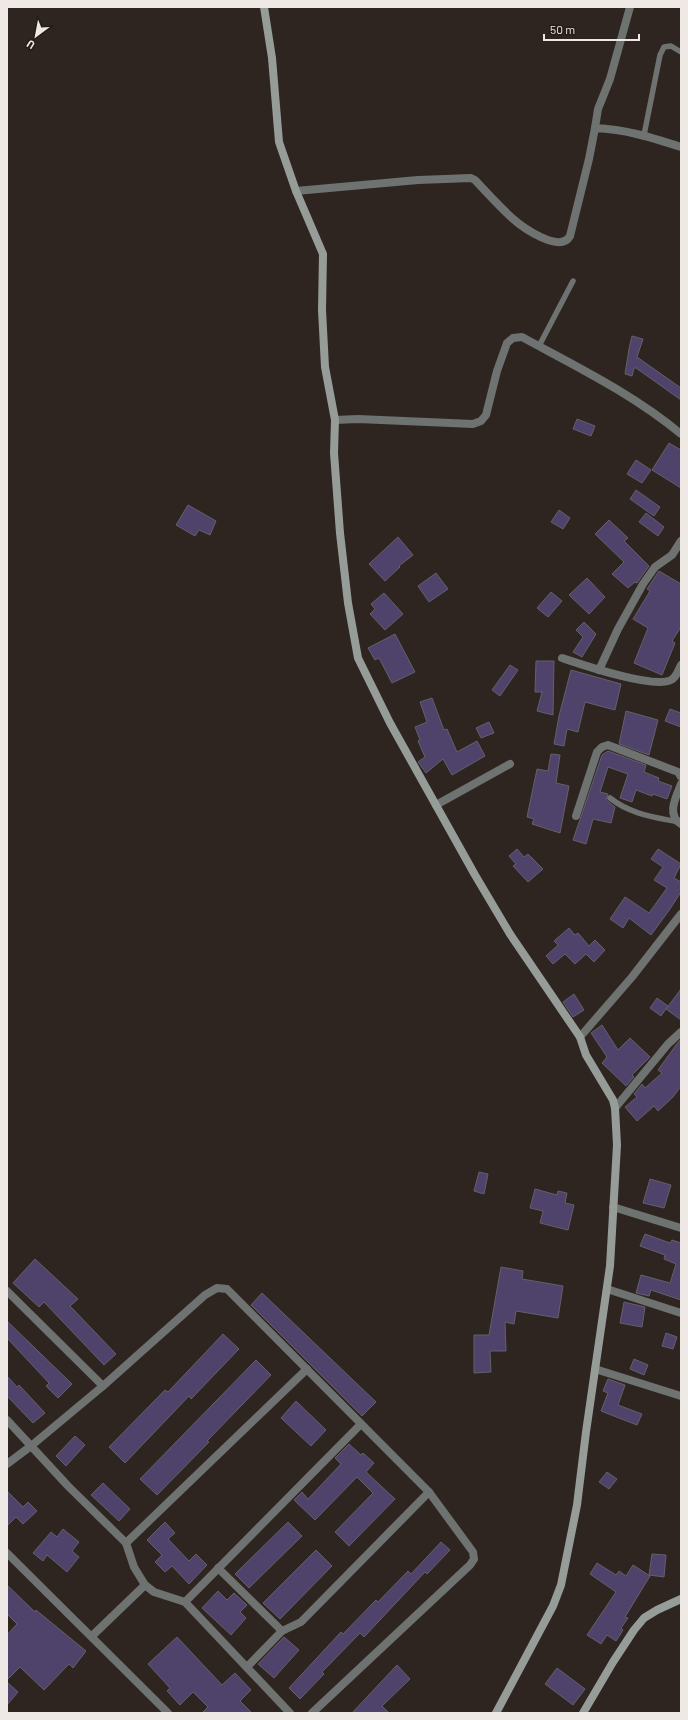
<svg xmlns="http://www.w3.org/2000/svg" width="688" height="1720" font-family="Barlow,sans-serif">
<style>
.building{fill:#4f436b;stroke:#63606a}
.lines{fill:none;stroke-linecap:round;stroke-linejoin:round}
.lane{stroke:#6e7270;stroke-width:5.5}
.street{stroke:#6e7270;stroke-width:8}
.secondary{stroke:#969d99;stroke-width:8}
</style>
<rect width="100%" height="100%" fill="#2e2520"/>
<g class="building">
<polygon points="632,336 643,339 637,357 681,388 681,400 636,368 634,368 632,376 625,374 629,349"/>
<polygon points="577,419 595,426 591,436 573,429"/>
<polygon points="669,443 681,450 681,488 652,470"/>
<polygon points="636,460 651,470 642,483 627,474"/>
<polygon points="636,490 660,507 654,516 630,499"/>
<polygon points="188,505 216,521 210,535 199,530 195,536 176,525"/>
<polygon points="559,510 570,518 563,529 551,522"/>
<polygon points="646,513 664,527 658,536 639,522"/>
<polygon points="609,520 628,538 624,541 649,566 637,583 635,582 628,588 612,574 624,562 595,534"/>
<polygon points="398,537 413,555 399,566 400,567 385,581 369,564"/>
<polygon points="659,571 681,584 681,627 672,641 675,643 662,675 634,663 648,628 633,619 650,591 647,589"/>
<polygon points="436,573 448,589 429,602 418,586"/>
<polygon points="587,578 605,597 589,614 569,595"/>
<polygon points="551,592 562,601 548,617 537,608"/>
<polygon points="384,593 403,614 385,630 370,614 375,609 371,604"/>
<polygon points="584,622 596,634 582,657 573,652 583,637 576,630"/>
<polygon points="395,634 415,672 392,683 379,658 375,660 368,648"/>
<polygon points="536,661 554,661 553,715 537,711 542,692 535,692"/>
<polygon points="510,665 518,670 500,696 492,690"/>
<polygon points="571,670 621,684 615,710 585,702 578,732 567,729 564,746 554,744 559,716"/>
<polygon points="432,698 444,730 447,729 457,752 477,741 485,756 452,775 443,759 426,773 418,762 425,757 418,741 420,740 415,727 427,722 420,702"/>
<polygon points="670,709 681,713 681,727 665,721"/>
<polygon points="626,711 658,720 649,755 619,744"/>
<polygon points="489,722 494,733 481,738 476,728"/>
<polygon points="608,751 646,765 644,772 659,778 658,781 672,786 667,799 653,794 652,796 636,790 632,802 620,798 628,774 608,767 600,792 608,794 606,800 615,807 611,823 593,819 586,844 573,840 602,755"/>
<polygon points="551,754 560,755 556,783 569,786 560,833 532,824 534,819 527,817 537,769 548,771"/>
<polygon points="517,849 524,857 528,854 543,869 528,882 513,866 516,864 509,856"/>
<polygon points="658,849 681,864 674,878 681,882 681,892 670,909 651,935 629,918 623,928 610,919 625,897 649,913 667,888 654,880 663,867 651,859"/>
<polygon points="569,928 575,935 578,933 589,946 595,940 605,950 594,962 586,954 575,964 565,954 553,964 546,956 558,945 554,941"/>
<polygon points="681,989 681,1020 666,1009"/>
<polygon points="574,994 584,1010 573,1017 563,1002"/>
<polygon points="657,998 668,1006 661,1016 650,1008"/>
<polygon points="602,1025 618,1050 630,1038 650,1057 632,1075 634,1077 626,1086 602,1063 607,1057 591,1033"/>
<polygon points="681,1039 681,1086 673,1097 658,1111 654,1106 637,1121 625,1107 637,1097 634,1094 642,1084 645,1088 662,1073 658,1070 676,1045"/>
<polygon points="479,1172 488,1174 484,1194 474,1191"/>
<polygon points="650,1179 671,1185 664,1208 643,1203"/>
<polygon points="535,1189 557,1195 558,1191 567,1193 565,1203 574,1205 568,1230 540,1223 543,1211 530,1208"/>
<polygon points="645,1234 670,1243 672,1240 681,1243 681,1300 651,1290 649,1296 636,1293 641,1275 670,1283 676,1264 664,1259 665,1255 640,1246"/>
<polygon points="35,1259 78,1299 70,1306 116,1354 104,1365 44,1302 39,1307 13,1283"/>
<polygon points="501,1267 523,1271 522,1279 563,1286 558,1318 516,1311 514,1324 505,1322 506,1351 490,1351 491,1372 474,1373 474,1335 489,1335"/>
<polygon points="262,1293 376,1402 362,1416 251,1305"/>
<polygon points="624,1302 645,1307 642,1327 620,1323"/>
<polygon points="7,1321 72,1384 58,1398 46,1386 49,1383 7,1338"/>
<polygon points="666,1333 677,1337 673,1349 662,1346"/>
<polygon points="223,1334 239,1349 191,1399 189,1396 125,1463 109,1447 165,1390 168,1392"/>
<polygon points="634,1359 648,1365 644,1375 630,1369"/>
<polygon points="256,1360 271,1375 207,1441 209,1442 157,1495 140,1479"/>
<polygon points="7,1376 17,1387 19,1385 45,1413 33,1423 7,1396"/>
<polygon points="608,1379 625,1385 618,1405 642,1414 637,1425 601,1411 608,1393 603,1391"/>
<polygon points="296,1401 326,1430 311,1446 281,1418"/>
<polygon points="75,1436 85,1445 66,1466 56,1456"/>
<polygon points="349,1444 361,1455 363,1453 374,1463 366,1472 395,1499 349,1546 335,1532 373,1493 357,1477 315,1520 294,1500 302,1492 308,1499 341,1464 335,1458"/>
<polygon points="607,1472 617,1479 609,1489 599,1482"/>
<polygon points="103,1483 130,1509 119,1521 91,1495"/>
<polygon points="7,1491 23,1507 28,1502 37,1511 23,1524 16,1517 7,1526"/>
<polygon points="165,1522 175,1533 168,1539 189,1561 196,1554 207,1565 189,1584 172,1566 165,1572 155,1562 162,1555 147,1540"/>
<polygon points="288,1522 302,1536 249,1588 235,1574"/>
<polygon points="63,1529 79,1542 72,1551 79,1557 67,1572 47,1555 43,1561 33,1553 51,1532 57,1537"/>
<polygon points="441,1542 450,1550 427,1574 425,1572 364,1637 360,1633 322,1672 324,1674 300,1699 289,1688 341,1632 343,1634 376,1600 378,1602 408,1571 411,1574"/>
<polygon points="316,1550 332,1566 280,1619 263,1603"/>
<polygon points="652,1554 666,1555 664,1577 649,1575"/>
<polygon points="597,1563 616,1575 619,1571 626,1576 633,1565 650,1576 625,1617 628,1618 621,1628 623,1630 616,1641 607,1635 601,1644 587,1635 616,1592 590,1574"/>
<polygon points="7,1585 35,1612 36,1610 86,1651 73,1668 69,1664 44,1690 20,1667 7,1680 7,1635 17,1624 7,1614"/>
<polygon points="218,1591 227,1600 234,1593 247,1605 240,1612 246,1618 231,1635 202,1608"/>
<polygon points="177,1637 222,1685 235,1673 251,1690 240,1701 252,1713 202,1713 208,1707 193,1692 180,1705 167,1691 170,1688 148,1664"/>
<polygon points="284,1637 299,1650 274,1678 258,1664"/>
<polygon points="397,1665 410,1679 382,1706 389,1713 352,1713"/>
<polygon points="557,1668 585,1689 573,1705 545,1684"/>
<polygon points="7,1682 18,1692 7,1705"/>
</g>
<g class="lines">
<g class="lane">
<polyline points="644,135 660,55 664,47 671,46 681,52"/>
<polyline points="539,346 573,281"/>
<path d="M610,798C630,814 654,817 678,822"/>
</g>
<g class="street">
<polyline points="595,128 598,109 610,79 630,7"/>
<path d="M296,191L418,180L471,178L475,180C487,193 499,206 512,218C522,227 560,254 570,236L589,159L595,128C625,129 653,138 681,147"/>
<path d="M335,420L358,419L473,424L481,421L486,415L497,371L507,343L513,338L522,337C577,367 633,394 681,434"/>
<path d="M562,658C583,665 653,689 671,680C677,677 678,670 681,665"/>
<polyline points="599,670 618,629 643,584 655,567 672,555 681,541"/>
<path d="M681,784C676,797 666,815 681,824"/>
<polyline points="436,805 510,764"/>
<polyline points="576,816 597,752 602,747 608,745 678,772 681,777"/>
<polyline points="580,1037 632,977 681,914"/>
<polyline points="615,1108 668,1044 681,1032"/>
<polyline points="613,1207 681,1228"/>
<polyline points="607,1289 681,1313"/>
<polyline points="7,1291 103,1386"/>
<polyline points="595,1369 681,1396"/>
<polyline points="7,1420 68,1486 126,1543"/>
<polyline points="7,1464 31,1446 103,1386 205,1295 217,1288 227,1289 429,1492 473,1552 474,1559 470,1565 312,1713"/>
<polyline points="7,1553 168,1713"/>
<polyline points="218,1568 282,1631"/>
<polyline points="145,1585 134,1567 126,1543 307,1369"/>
<polyline points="185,1602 361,1424"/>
<polyline points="92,1636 145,1585 154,1592 185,1602 290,1713"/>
<polyline points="247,1667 282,1631 301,1622 429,1492"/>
</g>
<g class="secondary">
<polyline points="264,7 272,58 279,142 296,191 323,254 322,310 325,367 335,420 334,453 340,533 348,603 358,658 390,723 475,875 510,934 580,1037 586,1055 613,1100 615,1108 617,1145 610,1266 586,1432 577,1505 561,1585 553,1606 496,1713"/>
<polyline points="583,1713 613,1662 634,1630 644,1618 657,1610 681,1599"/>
</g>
</g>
<rect width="688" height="1720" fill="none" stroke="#efe9e6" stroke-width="16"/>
<g transform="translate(36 36) rotate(212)" stroke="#241c17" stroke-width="3" paint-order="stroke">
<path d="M0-3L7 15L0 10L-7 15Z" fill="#efe9e6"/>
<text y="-6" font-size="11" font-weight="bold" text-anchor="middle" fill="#efe9e6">U</text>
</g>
<path d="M544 34v6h95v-6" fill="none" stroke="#efe9e6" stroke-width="2"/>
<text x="550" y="34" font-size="12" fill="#efe9e6" stroke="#241c17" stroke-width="3" paint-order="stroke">50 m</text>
</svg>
